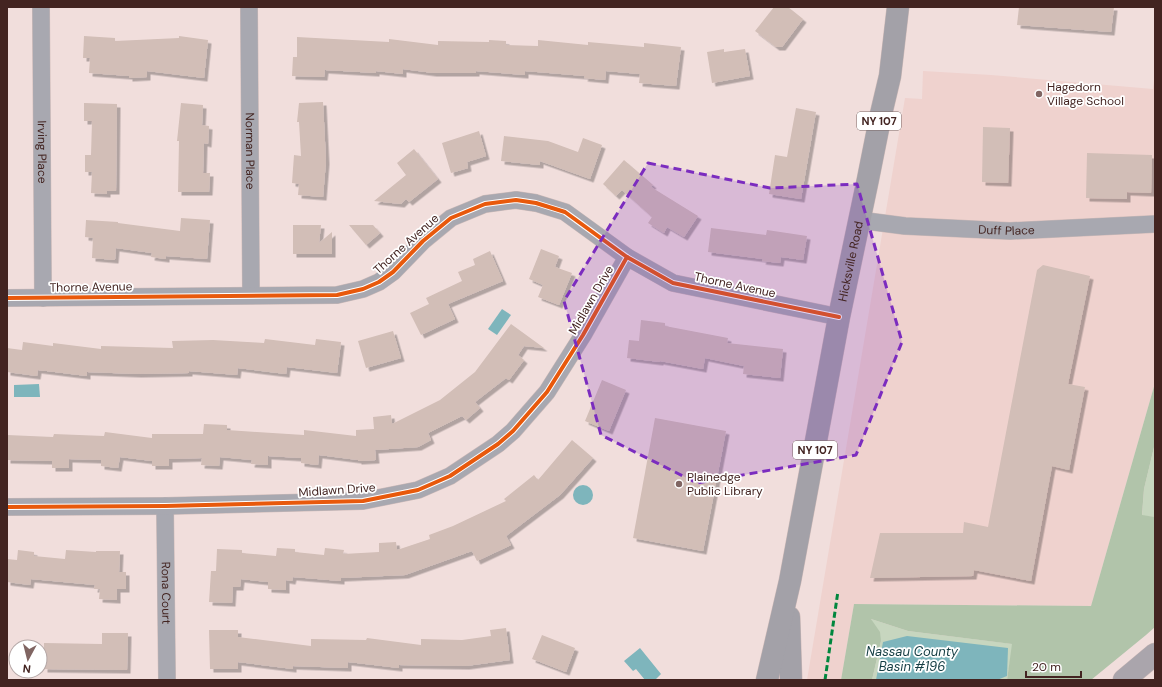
<svg xmlns="http://www.w3.org/2000/svg" width="1162" height="687" font-family="'DM Sans',sans-serif">
<style>
.built{fill:#efd2ce}
.green{fill:#c7d6bf}
.forest{fill:#b1c4aa}
.water{fill:#7eb5bc}
.building{fill:#d2beb7;filter:url(#shadow)}
.lines{fill:none;stroke-linecap:round;stroke-linejoin:round}
.minor-casing{stroke:#cdbab8;stroke-width:18}
.primary-casing{stroke:#cdbab8;stroke-width:23}
.motorway-casing{stroke:#cdbab8;stroke-width:23}
.minor{stroke:#a8a8b0;stroke-width:17}
.primary{stroke:#a3a1a8;stroke-width:22}
.motorway{stroke:#aaa5ac;stroke-width:22}
.quiet{stroke:#00873e;stroke-width:3;stroke-dasharray:6 3;stroke-linecap:butt}
.cycleway-casing{stroke:#fff;stroke-width:6}
.cycleway{stroke:#e8590c;stroke-width:4}
.marked{fill:#7b2cbf;fill-opacity:0.2;stroke:#7b2cbf;stroke-width:3;stroke-dasharray:8 5;stroke-linejoin:round}
.poi-dot{fill:#806562;stroke:#fff;stroke-width:1.5}
.labels{text-anchor:middle;dominant-baseline:central;stroke-width:3.5;stroke-linejoin:round;paint-order:stroke}
.shield{fill:#fff;stroke:#7b6664;stroke-width:1}
.shield-label{font-size:11px;font-weight:bold;fill:#432421}
.poi-label{font-size:12px;fill:#432421;stroke:#fff;text-anchor:start}
.street-label{font-size:12px;fill:#432421;stroke:#fff}
.water-label{font-size:13px;font-style:italic;fill:#143d43;stroke:#fff}
</style>
<defs>
<filter id="shadow"><feDropShadow dx="3.5" dy="3.5" stdDeviation="0" flood-color="#0004"/></filter>
</defs>
<rect width="100%" height="100%" fill="#f1dedc"/>
<polygon class="built" points="923,71 991,75 1153,89 1155,71 1155,383 1091,606 854,604 841,680 807,680 905,98 922,99"/>
<g class="green">
<polygon points="1155,443 1155,517 1142,516 1144,489"/>
<polygon points="871,619 908,631 1013,644 1007,680 872,680 881,641"/>
</g>
<polygon class="forest" points="1155,383 1155,443 1144,489 1142,515 1155,517 1155,627 1146,635 1091,680 1007,680 1012,644 908,631 871,619 880,632 881,641 872,680 841,680 854,604 1091,606"/>
<g class="water">
<polygon points="502,309 511,315 497,335 488,329"/>
<polygon points="39,384 40,397 14,397 14,385"/>
<circle cx="583" cy="495" r="10"/>
<polygon points="907,636 1008,648 1007,676 997,680 876,680 883,642"/>
<polygon points="640,648 661,674 655,680 645,680 636,669 633,671 624,661"/>
</g>
<g class="building">
<polygon points="774,7 788,7 803,19 782,47 776,47 755,31"/>
<polygon points="1019,7 1114,7 1111,32 1017,25"/>
<polygon points="84,36 115,38 115,41 179,38 179,36 208,40 204,78 147,71 147,77 129,78 129,76 89,73 90,58 83,58"/>
<polygon points="297,37 389,42 389,39 438,45 438,41 489,42 489,40 506,41 506,45 538,46 538,40 588,45 588,42 644,47 644,43 681,47 676,86 639,83 640,74 606,71 605,80 584,78 585,76 525,71 525,75 476,71 476,73 433,73 403,69 403,74 376,71 376,73 325,70 324,77 292,76 293,57 297,57"/>
<polygon points="724,49 724,52 745,49 750,76 712,83 707,52"/>
<polygon points="323,102 326,161 323,197 298,195 299,184 292,183 294,155 301,156 299,122 297,122 299,103"/>
<polygon points="84,103 117,104 116,191 107,191 107,194 91,193 92,172 85,172 85,155 91,155 92,121 84,121"/>
<polygon points="181,103 203,105 202,125 209,126 208,144 204,143 203,173 210,173 209,192 178,192 179,141 177,141"/>
<polygon points="796,108 816,112 801,199 769,194 775,155 787,157"/>
<polygon points="983,127 1010,128 1008,183 982,182"/>
<polygon points="479,131 486,156 467,162 468,168 451,173 442,143"/>
<polygon points="504,136 548,141 578,152 583,138 602,145 590,179 540,161 540,165 501,161"/>
<polygon points="414,149 438,179 409,202 406,199 401,204 374,201 406,175 397,163"/>
<polygon points="1087,153 1152,155 1151,193 1127,192 1127,199 1086,198"/>
<polygon points="624,160 653,185 651,187 698,216 684,237 667,227 664,233 648,223 652,217 622,190 616,196 603,184"/>
<polygon points="181,218 210,220 207,259 166,256 166,259 151,257 152,253 116,248 115,260 92,258 93,238 85,237 86,220 118,222 118,223 180,231"/>
<polygon points="293,225 321,225 319,243 332,232 332,254 293,254"/>
<polygon points="349,225 373,225 380,233 366,245"/>
<polygon points="711,228 766,235 767,230 807,236 803,260 781,257 780,263 762,261 763,259 708,252"/>
<polygon points="541,249 559,256 555,267 572,273 559,305 538,297 543,285 529,279"/>
<polygon points="490,251 503,281 448,304 455,319 421,335 410,313 429,304 426,298 462,281 458,272 475,265 473,259"/>
<polygon points="1043,265 1090,276 1068,384 1085,387 1069,470 1052,466 1031,581 974,570 973,576 870,578 880,533 963,533 964,522 988,527 1037,270"/>
<polygon points="641,320 665,323 665,326 728,338 727,343 783,349 780,378 743,374 744,366 705,358 703,369 660,361 660,362 627,358 629,340 639,341"/>
<polygon points="511,324 544,348 524,346 518,355 524,360 509,380 506,378 475,402 480,408 466,420 462,416 428,433 431,440 418,447 375,450 376,460 358,461 358,460 319,455 318,465 301,463 301,458 268,456 268,465 251,464 252,460 220,457 219,466 201,465 202,458 169,459 169,466 152,466 152,461 120,457 118,468 101,466 101,460 69,459 69,468 52,468 52,461 7,460 7,435 53,437 54,434 104,436 105,432 152,438 152,434 203,434 204,424 227,425 227,430 304,435 304,430 356,436 356,430 374,429 373,417 391,415 392,424 440,400 475,372"/>
<polygon points="393,331 401,358 366,368 358,341"/>
<polygon points="265,339 315,345 316,339 341,342 337,373 287,367 286,374 238,368 237,375 189,371 189,373 138,374 87,372 87,376 38,370 37,376 7,372 7,348 22,350 23,342 53,346 53,343 101,349 101,346 173,348 172,341 213,340 264,343"/>
<polygon points="602,380 626,390 609,431 585,421"/>
<polygon points="655,418 726,431 703,551 633,538"/>
<polygon points="572,440 593,458 560,495 506,536 511,545 477,561 472,551 405,575 341,578 341,581 293,577 292,581 286,580 286,590 268,589 268,582 241,579 240,587 233,587 232,603 209,602 211,571 216,571 217,549 242,550 242,553 276,556 277,548 295,549 295,552 324,555 325,548 344,550 343,554 379,552 379,543 396,542 397,550 430,539 429,535 453,526 506,501 504,499 534,475 538,480"/>
<polygon points="18,550 34,552 34,556 65,559 66,550 96,552 96,551 120,551 119,572 126,572 126,589 117,589 117,600 99,599 100,589 94,589 95,585 31,579 30,585 7,582 7,559 17,560"/>
<polygon points="506,628 510,660 466,666 399,665 399,668 348,662 348,668 293,666 293,669 238,662 238,669 210,669 209,630 238,630 238,637 311,646 311,639 366,640 367,638 421,645 421,639 462,640 491,636 490,630"/>
<polygon points="102,633 128,633 127,670 44,669 44,643 102,644"/>
<polygon points="542,635 575,648 566,672 532,659"/>
</g>
<g class="lines">
<g class="minor-casing">
<g id="minor">
<path id="s1" d="M41,7L43,298"/>
<path id="s2" d="M249,7L251,295"/>
<path id="s3" d="M859,220L905,226L1010,231L1155,224"/>
<polyline points="7,298 337,295 363,289 379,282 393,272 423,241 451,218 485,204 516,200 536,203 565,212 627,257 673,283 839,317"/>
<path id="s4" d="M165,506L167,680"/>
<polyline points="7,507 165,506 363,501 418,490 450,476 498,444 513,431 547,392 583,335 627,257"/>
</g>
</g>
<g class="primary-casing">
<g id="primary">
<polyline points="789,617 791,680"/>
<path id="s5" d="M767,680L790,581L839,317L868,179L881,114L890,76L898,7"/>
</g>
</g>
<g class="motorway-casing">
<polyline id="motorway" points="1124,680 1155,654"/>
</g>
<use href="#minor" class="minor"/>
<use href="#primary" class="primary"/>
<use href="#motorway" class="motorway"/>
<polyline class="quiet" points="825,680 838,591"/>
<g class="cycleway-casing">
<g id="cycleway">
<polyline points="7,298 337,295 363,289 379,282 393,272 423,241 451,218 485,204 516,200 536,203 565,212 627,257 673,283 839,317"/>
<polyline points="7,507 165,506 363,501 418,490 450,476 498,444 513,431 547,392 583,335 627,257"/>
</g>
</g>
<use href="#cycleway" class="cycleway"/>
</g>
<path class="marked" d="M648,163L770,188L857,184L902,342L856,455L697,483L601,435L564,301Z"/>
<g class="poi-dot">
<circle cx="1039" cy="94" r="4"/>
<circle cx="679" cy="484" r="4"/>
</g>
<g class="labels">
<g class="shield">
<rect x="857" y="112" width="44" height="18" rx="3"/>
<rect x="793" y="441" width="44" height="18" rx="3"/>
</g>
<g class="shield-label">
<text x="879" y="121">NY 107</text>
<text x="815" y="450">NY 107</text>
</g>
<g class="poi-label">
<text x="1047" y="87">Hagedorn<tspan x="1047" dy="14">Village School</tspan></text>
<text x="687" y="477">Plainedge<tspan x="687" dy="14">Public Library</tspan></text>
</g>
<g class="street-label">
<text stroke="none"><textPath href="#s2" startOffset="144">Norman Place</textPath></text>
<text stroke="none"><textPath href="#s1" startOffset="145">Irving Place</textPath></text>
<text stroke="none"><textPath href="#s3" startOffset="148">Duff Place</textPath></text>
<text transform="translate(406 244) rotate(-42)">Thorne Avenue</text>
<text stroke="none"><textPath href="#s5" startOffset="427">Hicksville Road</textPath></text>
<text transform="translate(735 285) rotate(12)">Thorne Avenue</text>
<text transform="translate(91 287) rotate(-1)">Thorne Avenue</text>
<text transform="translate(591 300) rotate(-60)">Midlawn Drive</text>
<text transform="translate(337 490) rotate(-4)">Midlawn Drive</text>
<text stroke="none"><textPath href="#s4" startOffset="87">Rona Court</textPath></text>
</g>
<g class="water-label">
<text x="912" y="651">Nassau County<tspan x="912" dy="15">Basin #196</tspan></text>
</g>
</g>
<rect width="1162" height="687" fill="none" stroke="#432421" stroke-width="16"/>
<g transform="translate(28 659) rotate(187)"><circle r="19" fill="#ffffff" stroke="#b4a7a6"/>
<path d="M0-3L7 15L0 10L-7 15Z" fill="#806562"/>
<text y="-6" font-size="11" font-weight="bold" text-anchor="middle" fill="#432421">N</text>
</g>
<path d="M1026 671v6h55v-6" fill="none" stroke="#432421" stroke-width="2"/>
<text x="1032" y="671" font-size="12" fill="#432421" stroke="#ffffff" stroke-width="3" paint-order="stroke">20 m</text>
</svg>
